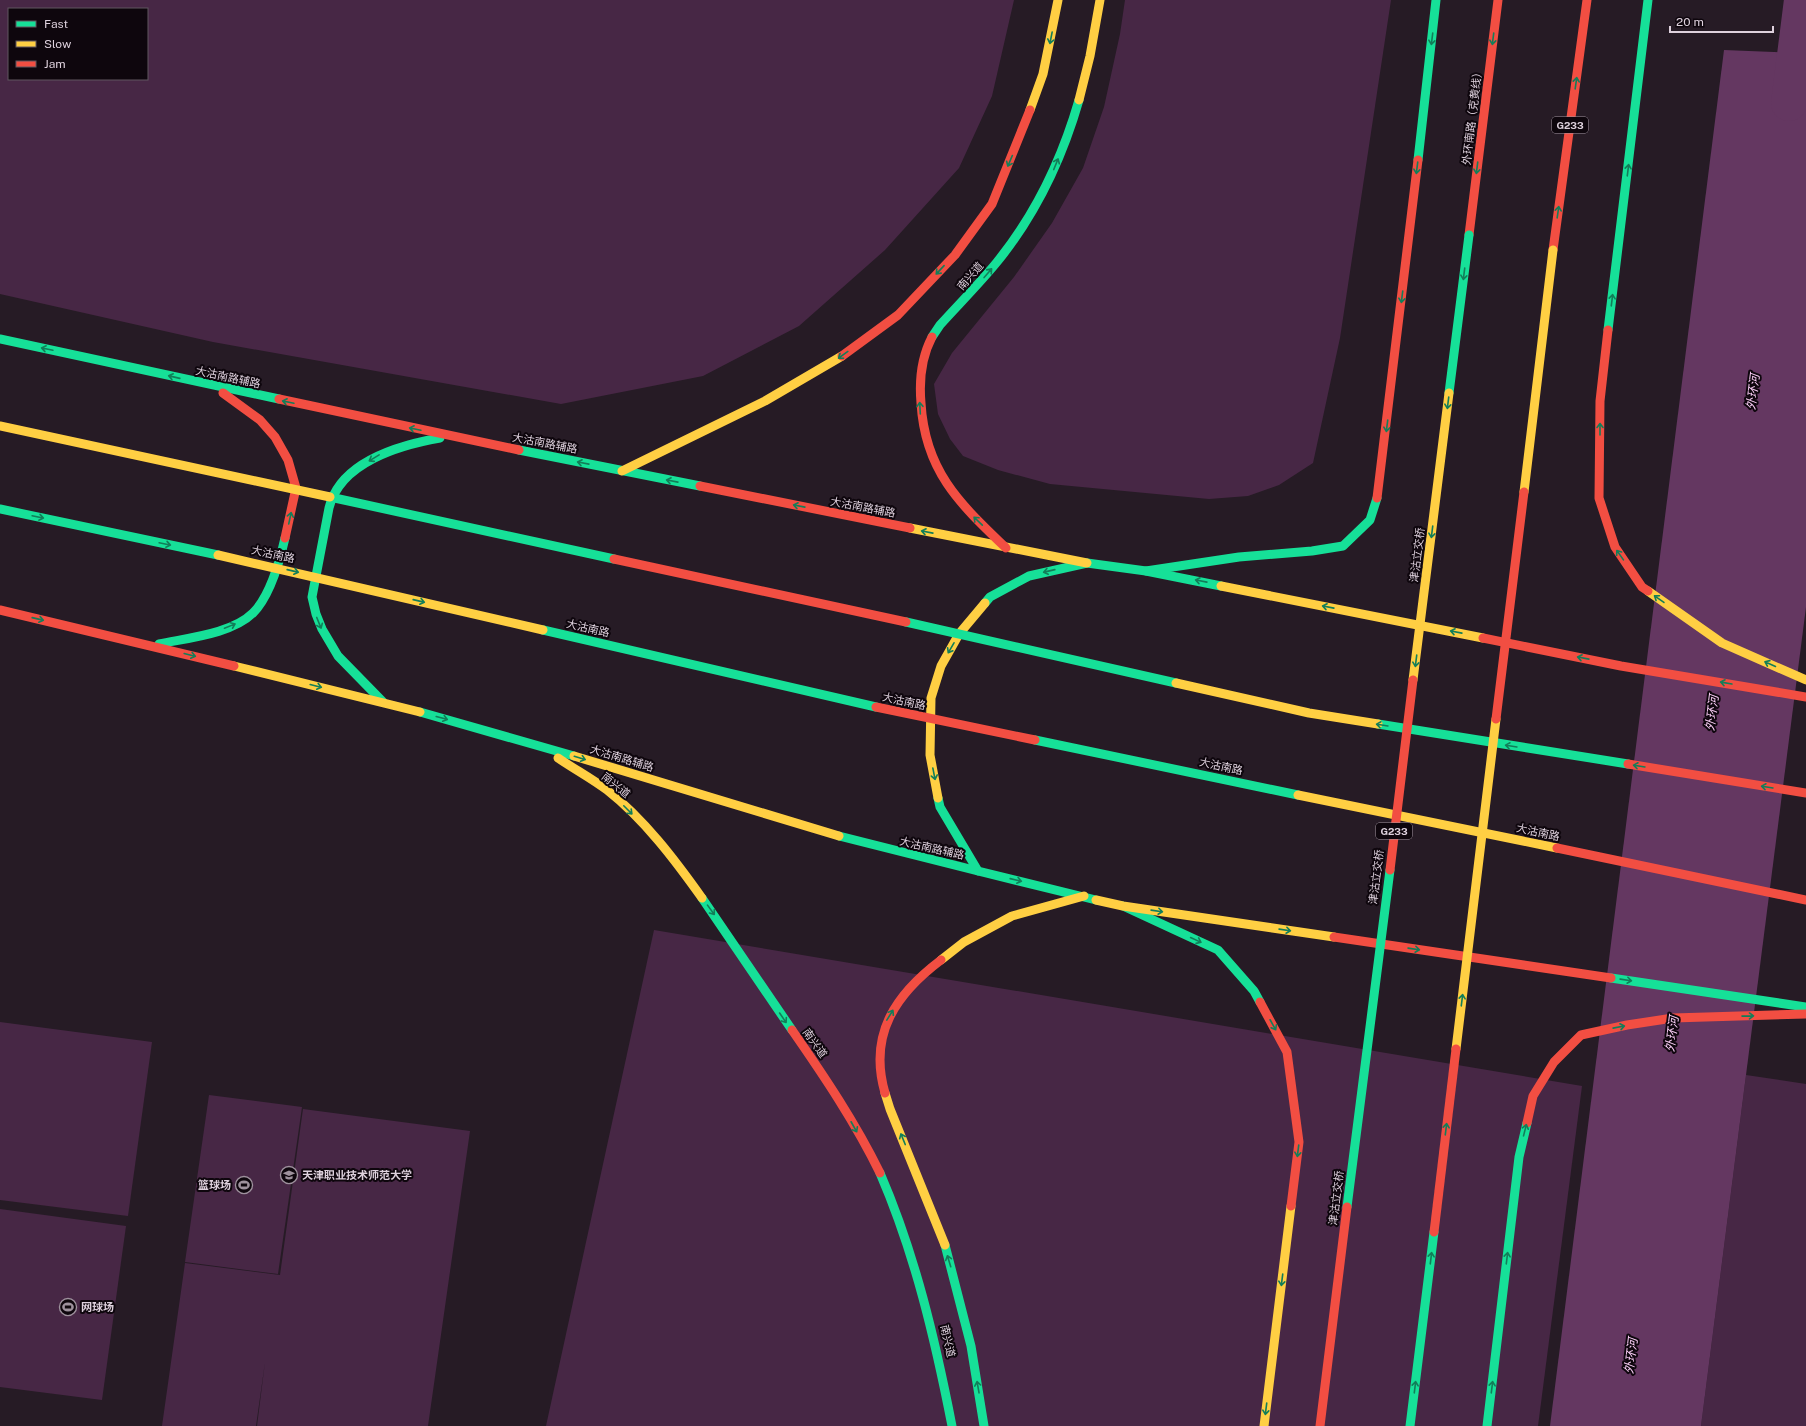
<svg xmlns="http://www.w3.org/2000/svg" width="1806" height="1426" font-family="'Public Sans','Noto Sans SC',sans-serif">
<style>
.green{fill:#472745;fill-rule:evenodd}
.water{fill:#643761}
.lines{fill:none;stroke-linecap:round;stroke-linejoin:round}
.canal{stroke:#643761;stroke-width:36}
.fast{stroke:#16e098;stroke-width:9}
.slow{stroke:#ffcf43;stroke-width:9}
.jam{stroke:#f24e42;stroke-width:9}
.fast-bridge{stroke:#16e098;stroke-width:9}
.slow-bridge{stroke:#ffcf43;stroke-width:9}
.jam-bridge{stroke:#f24e42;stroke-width:9}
.oneway{stroke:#127e59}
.labels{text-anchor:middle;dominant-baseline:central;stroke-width:4;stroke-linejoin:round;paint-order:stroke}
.shield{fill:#0e060d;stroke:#a0949f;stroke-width:1}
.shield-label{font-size:10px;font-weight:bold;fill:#ded1dd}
.street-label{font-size:11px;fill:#ded1dd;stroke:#0e060d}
.poi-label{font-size:11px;font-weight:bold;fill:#ded1dd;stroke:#0e060d;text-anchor:start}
.water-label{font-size:12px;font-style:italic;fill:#ffd2fb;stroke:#0e060d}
</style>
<rect width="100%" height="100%" fill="#261b25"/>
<g class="green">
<path d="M0,0H1014L992,96L959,168L885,250L799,326L703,376L561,404L213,342L0,294ZM9,9H147V79H9Z"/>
<polygon points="1125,0 1391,0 1340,338 1313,463 1279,485 1248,496 1209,499 1050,484 998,470 963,456 950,439 938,414 934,384 952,353 1014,277 1052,223 1083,168 1104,107 1120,34"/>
<polygon points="654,930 1582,1086 1538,1426 546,1426"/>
<polygon points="0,1022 152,1042 128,1216 0,1200"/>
<polygon points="1746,1075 1806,1084 1806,1426 1701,1426"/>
<polygon points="209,1095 302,1107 278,1274 185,1262"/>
<polygon points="303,1109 470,1131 428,1426 257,1426 265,1362 256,1426 162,1426 185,1263 280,1275"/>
<polygon points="0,1209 126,1226 102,1400 0,1387"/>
</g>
<polygon class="water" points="1724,50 1795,53 1806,56 1806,607 1701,1426 1550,1426"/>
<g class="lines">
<polyline class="canal" points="1789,103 1802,0"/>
<g class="fast">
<polyline points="1418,160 1436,0"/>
<polyline points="1608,330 1648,0"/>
<path d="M932,337L940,325C959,304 979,284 997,262C1036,214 1062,159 1079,100"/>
<polyline points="0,339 279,399"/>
<polyline points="519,450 700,486"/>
<polyline points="1146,571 1239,557 1312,551 1343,546 1370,520 1377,498"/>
<polyline points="985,603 990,597 1029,576 1087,563 1146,571 1221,586"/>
<path d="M159,644C187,638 232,634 253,613C270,596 280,560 285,538"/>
<path d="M383,702L338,656L322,629L316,614L312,597L329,508C340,462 400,445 440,438"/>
<polyline points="420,712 574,756"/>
<polyline points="938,798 940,807 978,871 1096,900"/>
<polyline points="839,836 978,871"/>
<polyline points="702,898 792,1030"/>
<polyline points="1123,906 1218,950 1254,991 1260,1002"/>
<polyline points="1611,978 1806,1007"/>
<path d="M880,1173C915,1254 935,1339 952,1426"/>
<polyline points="945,1245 971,1346 984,1426"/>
<polyline points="1487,1426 1519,1157 1527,1123"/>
</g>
<g class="slow">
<polyline points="1079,100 1090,56 1100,0"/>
<polyline points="1030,110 1043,74 1058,0"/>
<polyline points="622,471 765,401 842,356"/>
<polyline points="910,528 1087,563"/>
<polyline points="1221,586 1483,638"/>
<polyline points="1648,591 1722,643 1806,680"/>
<polyline points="234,666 420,712"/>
<polyline points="574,756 839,836"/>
<path d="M558,758C574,769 591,778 607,790C644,819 675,860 702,898"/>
<polyline points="938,798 930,755 931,698 941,666 959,634 985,603"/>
<polyline points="1096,900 1123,906 1334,937"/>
<polyline points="941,960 964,942 1012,916 1084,896"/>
<polyline points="885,1093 890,1109 945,1245"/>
<polyline points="1264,1426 1291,1206"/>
</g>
<g class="jam">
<polyline points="1469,235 1498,0"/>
<polyline points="1553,250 1587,0"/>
<polyline points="1608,330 1600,401 1599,498 1615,547 1642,587 1648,591"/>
<path d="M932,337C921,358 919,380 921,403C925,471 959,503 1006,548"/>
<polyline points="842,356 898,315 955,255 992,204 1030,110"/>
<polyline points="223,393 260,420 275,437 288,460 296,488 285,538"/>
<polyline points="279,399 519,450"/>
<polyline points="700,486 910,528"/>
<polyline points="1377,498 1418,160"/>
<polyline points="0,610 234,666"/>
<polyline points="1483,638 1621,666 1806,697"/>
<polyline points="1334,937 1611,978"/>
<polyline points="1260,1002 1287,1052 1299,1142 1291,1206"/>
<path d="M792,1030C824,1076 855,1122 880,1173"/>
<path d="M885,1093C868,1034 896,994 941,960"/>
<polyline points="1527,1123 1533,1096 1554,1062 1581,1035 1627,1025 1673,1018 1806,1014"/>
</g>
<g class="fast-bridge">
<polyline points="1449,393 1469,235"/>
<polyline points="330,497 614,559"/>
<polyline points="0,509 218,555"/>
<polyline points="906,622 1176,683"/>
<polyline points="543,630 876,707"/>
<polyline points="1378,724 1628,764"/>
<polyline points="1035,740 1298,795"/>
<polyline points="1347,1207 1390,870"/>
<polyline points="1410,1426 1434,1232"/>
</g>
<g class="slow-bridge">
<polyline points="0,426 330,497"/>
<polyline points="1524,492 1553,250"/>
<polyline points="218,555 543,630"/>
<polyline points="1413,680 1449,393"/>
<polyline points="1176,683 1309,713 1378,724"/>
<polyline points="1298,795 1557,848"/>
<polyline points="1456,1049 1496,719"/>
</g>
<g class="jam-bridge">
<polyline points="614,559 906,622"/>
<polyline points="876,707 1035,740"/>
<polyline points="1496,719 1524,492"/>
<polyline points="1628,764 1806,793"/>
<polyline points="1557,848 1806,900"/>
<polyline points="1390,870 1413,680"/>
<polyline points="1434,1232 1456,1049"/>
<polyline points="1320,1426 1347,1207"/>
</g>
</g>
<defs><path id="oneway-shaft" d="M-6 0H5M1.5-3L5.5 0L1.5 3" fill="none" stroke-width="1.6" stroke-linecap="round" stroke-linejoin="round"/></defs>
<g class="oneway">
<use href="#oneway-shaft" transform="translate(1051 38) rotate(101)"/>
<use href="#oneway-shaft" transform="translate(1432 39) rotate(97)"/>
<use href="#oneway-shaft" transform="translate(1493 39) rotate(97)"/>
<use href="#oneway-shaft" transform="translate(1576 83) rotate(-82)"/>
<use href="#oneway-shaft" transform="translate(1010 161) rotate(113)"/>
<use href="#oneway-shaft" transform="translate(1056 164) rotate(-68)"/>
<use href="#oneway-shaft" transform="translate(1417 168) rotate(97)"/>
<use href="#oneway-shaft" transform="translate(1477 168) rotate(97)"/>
<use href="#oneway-shaft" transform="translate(1628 170) rotate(-83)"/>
<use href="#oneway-shaft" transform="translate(1558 212) rotate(-82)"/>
<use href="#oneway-shaft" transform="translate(940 270) rotate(133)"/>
<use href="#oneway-shaft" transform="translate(988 273) rotate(-49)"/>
<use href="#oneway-shaft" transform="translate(1464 274) rotate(97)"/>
<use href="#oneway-shaft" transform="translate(1402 297) rotate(97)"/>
<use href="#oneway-shaft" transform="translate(1612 300) rotate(-83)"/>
<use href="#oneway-shaft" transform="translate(47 349) rotate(-168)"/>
<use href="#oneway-shaft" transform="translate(843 355) rotate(144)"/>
<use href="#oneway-shaft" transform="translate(174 377) rotate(-167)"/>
<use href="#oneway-shaft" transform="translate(288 402) rotate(-168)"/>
<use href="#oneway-shaft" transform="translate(1448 403) rotate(97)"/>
<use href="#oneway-shaft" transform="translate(920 408) rotate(-93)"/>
<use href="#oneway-shaft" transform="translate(1387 426) rotate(97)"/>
<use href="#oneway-shaft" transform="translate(415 429) rotate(-168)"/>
<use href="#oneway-shaft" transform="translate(1600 429) rotate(-90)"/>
<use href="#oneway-shaft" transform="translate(374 458) rotate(149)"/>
<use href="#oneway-shaft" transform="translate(583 463) rotate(-169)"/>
<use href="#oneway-shaft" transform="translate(672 481) rotate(-169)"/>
<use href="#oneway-shaft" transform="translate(799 506) rotate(-169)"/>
<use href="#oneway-shaft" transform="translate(38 517) rotate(12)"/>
<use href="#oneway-shaft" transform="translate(290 518) rotate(-78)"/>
<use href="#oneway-shaft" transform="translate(978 521) rotate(-136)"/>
<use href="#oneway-shaft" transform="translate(927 532) rotate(-169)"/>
<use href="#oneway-shaft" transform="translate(1432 532) rotate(97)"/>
<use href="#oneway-shaft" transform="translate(165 544) rotate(12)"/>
<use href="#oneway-shaft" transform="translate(1620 555) rotate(-125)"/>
<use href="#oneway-shaft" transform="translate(293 571) rotate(13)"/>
<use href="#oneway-shaft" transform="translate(1049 571) rotate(167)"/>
<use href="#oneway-shaft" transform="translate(1201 581) rotate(-169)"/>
<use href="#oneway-shaft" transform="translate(1659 599) rotate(-145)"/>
<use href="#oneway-shaft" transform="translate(419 601) rotate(13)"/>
<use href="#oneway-shaft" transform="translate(1328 607) rotate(-169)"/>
<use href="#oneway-shaft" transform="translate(38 619) rotate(13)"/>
<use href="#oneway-shaft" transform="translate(319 623) rotate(68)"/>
<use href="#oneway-shaft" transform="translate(230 626) rotate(-22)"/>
<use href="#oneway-shaft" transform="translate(1456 632) rotate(-169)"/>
<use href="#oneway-shaft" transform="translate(951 648) rotate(120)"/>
<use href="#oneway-shaft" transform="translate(190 655) rotate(14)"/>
<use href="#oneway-shaft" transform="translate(1583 658) rotate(-169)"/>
<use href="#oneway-shaft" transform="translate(1416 661) rotate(97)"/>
<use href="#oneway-shaft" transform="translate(1770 664) rotate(-156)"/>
<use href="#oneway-shaft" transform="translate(1726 683) rotate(-170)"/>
<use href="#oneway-shaft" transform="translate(316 686) rotate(14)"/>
<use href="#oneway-shaft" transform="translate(442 718) rotate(15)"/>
<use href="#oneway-shaft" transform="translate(1382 725) rotate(-171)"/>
<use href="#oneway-shaft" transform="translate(1511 746) rotate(-171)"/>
<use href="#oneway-shaft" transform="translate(580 758) rotate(17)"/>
<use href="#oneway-shaft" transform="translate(1639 766) rotate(-171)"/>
<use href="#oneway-shaft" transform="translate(934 774) rotate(79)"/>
<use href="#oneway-shaft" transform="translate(1767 787) rotate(-171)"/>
<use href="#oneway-shaft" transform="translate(628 810) rotate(45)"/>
<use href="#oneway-shaft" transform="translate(1016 880) rotate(13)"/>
<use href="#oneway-shaft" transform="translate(711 910) rotate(54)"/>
<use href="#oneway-shaft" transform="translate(1157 911) rotate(8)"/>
<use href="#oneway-shaft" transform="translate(1285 930) rotate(8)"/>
<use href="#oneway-shaft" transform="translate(1196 940) rotate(25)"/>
<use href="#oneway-shaft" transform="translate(1414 949) rotate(8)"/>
<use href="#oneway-shaft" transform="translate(1626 980) rotate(8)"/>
<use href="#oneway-shaft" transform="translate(1462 1000) rotate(-83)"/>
<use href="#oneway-shaft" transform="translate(890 1015) rotate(-58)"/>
<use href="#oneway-shaft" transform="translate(1748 1016) rotate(-1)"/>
<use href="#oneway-shaft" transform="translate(783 1018) rotate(56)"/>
<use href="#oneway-shaft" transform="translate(1273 1025) rotate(61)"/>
<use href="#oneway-shaft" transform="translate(1619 1027) rotate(-11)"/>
<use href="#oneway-shaft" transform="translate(854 1127) rotate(61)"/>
<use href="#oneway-shaft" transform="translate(1446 1129) rotate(-83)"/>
<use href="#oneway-shaft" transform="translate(1525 1130) rotate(-76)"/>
<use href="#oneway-shaft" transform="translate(903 1139) rotate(-112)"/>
<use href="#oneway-shaft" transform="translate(1298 1151) rotate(97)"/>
<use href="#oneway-shaft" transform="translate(1431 1258) rotate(-83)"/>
<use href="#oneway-shaft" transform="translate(1507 1258) rotate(-83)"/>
<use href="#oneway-shaft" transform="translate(949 1261) rotate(-107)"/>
<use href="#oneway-shaft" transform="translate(1282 1280) rotate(97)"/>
<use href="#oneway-shaft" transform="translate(978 1387) rotate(-100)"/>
<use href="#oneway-shaft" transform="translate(1415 1387) rotate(-83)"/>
<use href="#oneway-shaft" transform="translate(1492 1387) rotate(-83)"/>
<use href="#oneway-shaft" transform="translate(1266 1409) rotate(97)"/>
</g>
<defs>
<g id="university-ring" transform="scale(0.9)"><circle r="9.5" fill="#0e060d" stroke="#9e919d" stroke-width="1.5"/><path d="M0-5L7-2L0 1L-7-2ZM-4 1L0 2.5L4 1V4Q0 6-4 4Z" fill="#9e919d"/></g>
<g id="stadium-ring" transform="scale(0.9)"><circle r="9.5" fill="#0e060d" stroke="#9e919d" stroke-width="1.5"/><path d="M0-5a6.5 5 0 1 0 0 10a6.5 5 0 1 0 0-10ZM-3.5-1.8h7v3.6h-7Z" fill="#9e919d"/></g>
</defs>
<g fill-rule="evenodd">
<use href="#university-ring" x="289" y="1175"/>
<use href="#stadium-ring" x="244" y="1185"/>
<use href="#stadium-ring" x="68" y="1307"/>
</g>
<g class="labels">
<g class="shield">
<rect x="1552" y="117" width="36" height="16" rx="3"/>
<rect x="1376" y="823" width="36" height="16" rx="3"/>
</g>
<g class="shield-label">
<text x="1570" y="125">G233</text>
<text x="1394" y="831">G233</text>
</g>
<g class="street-label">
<text transform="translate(1472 116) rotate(-83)">外环南路（克黄线）</text>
<text transform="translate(970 276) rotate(-49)">南兴道</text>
<text transform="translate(228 377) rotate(12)">大沽南路辅路</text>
<text transform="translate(545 443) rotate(11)">大沽南路辅路</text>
<text transform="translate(863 507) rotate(11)">大沽南路辅路</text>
<text transform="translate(273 554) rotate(12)">大沽南路</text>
<text transform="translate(1417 555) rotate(-83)">津沽立交桥</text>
<text transform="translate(588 628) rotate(13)">大沽南路</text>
<text transform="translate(904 701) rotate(12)">大沽南路</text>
<text transform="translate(622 758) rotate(17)">大沽南路辅路</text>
<text transform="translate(1221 766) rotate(12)">大沽南路</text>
<text transform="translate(616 785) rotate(39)">南兴道</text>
<text transform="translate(1538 832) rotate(12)">大沽南路</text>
<text transform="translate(932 848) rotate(13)">大沽南路辅路</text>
<text transform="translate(1376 877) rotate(-83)">津沽立交桥</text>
<text transform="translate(815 1043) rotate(55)">南兴道</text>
<text transform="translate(1336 1198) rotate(-83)">津沽立交桥</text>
<text transform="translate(948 1341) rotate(77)">南兴道</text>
</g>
<g class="poi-label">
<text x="302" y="1175">天津职业技术师范大学</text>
<text x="231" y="1185" text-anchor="end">篮球场</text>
<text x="81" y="1307">网球场</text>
</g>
<g class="water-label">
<text transform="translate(1753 392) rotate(-83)">外环河</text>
<text transform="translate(1712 713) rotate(-83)">外环河</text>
<text transform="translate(1672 1034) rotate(-83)">外环河</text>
<text transform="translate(1631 1356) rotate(-83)">外环河</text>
</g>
</g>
<rect x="8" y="8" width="140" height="72" fill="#0e060d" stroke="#615760"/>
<rect x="16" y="21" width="20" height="6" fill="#16e098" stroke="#615760"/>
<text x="44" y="28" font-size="12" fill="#ded1dd">Fast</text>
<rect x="16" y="41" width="20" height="6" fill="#ffcf43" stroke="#615760"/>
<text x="44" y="48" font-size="12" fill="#ded1dd">Slow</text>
<rect x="16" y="61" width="20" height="6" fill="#f24e42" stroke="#615760"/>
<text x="44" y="68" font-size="12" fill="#ded1dd">Jam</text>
<path d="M1670 26v6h103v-6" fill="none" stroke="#ded1dd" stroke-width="2"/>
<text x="1676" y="26" font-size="12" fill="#ded1dd" stroke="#0e060d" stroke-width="3" paint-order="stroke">20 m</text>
</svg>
